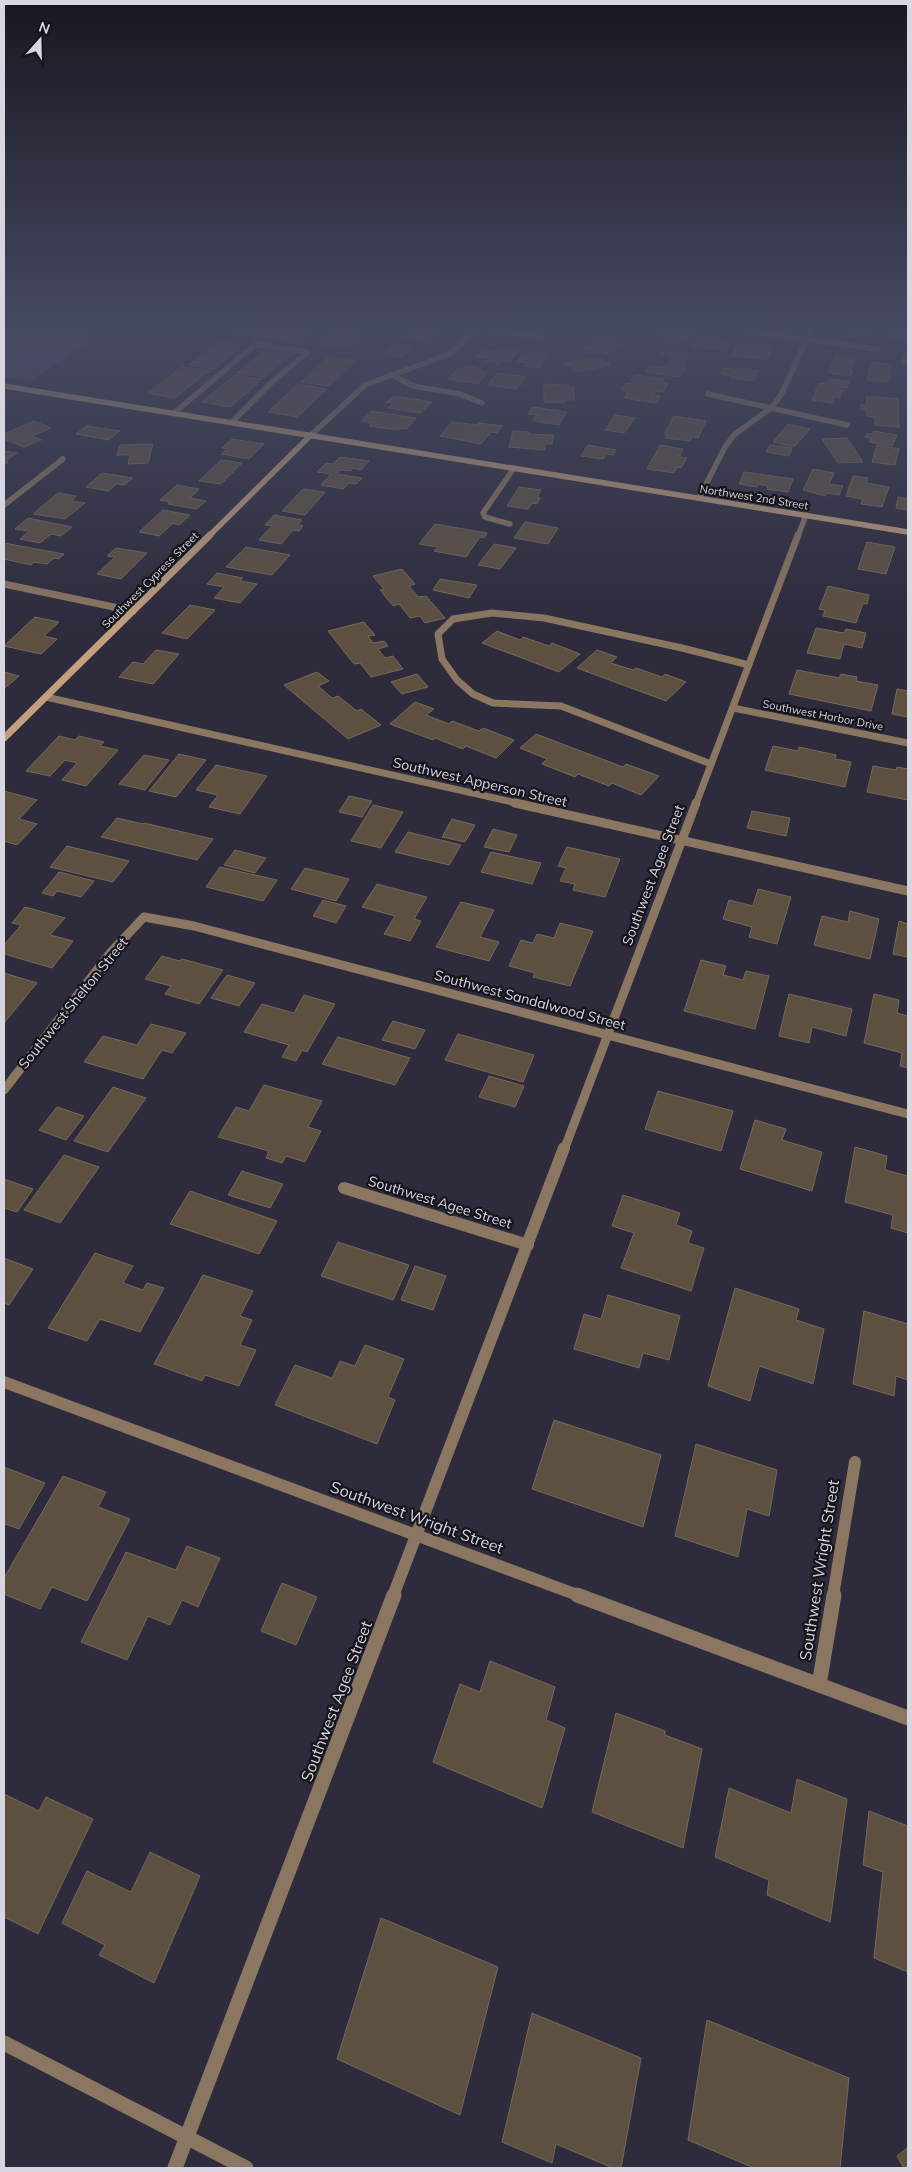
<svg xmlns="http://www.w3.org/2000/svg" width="912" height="2172" font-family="Mulish,sans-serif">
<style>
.green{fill:#4b446d}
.building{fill:#5d5040;stroke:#776959}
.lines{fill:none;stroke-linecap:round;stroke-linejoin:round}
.service-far1{stroke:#8b7761;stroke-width:5.5}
.service{stroke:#8b7761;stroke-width:7}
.minor-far4{stroke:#8b7761;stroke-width:5.5}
.minor-far3{stroke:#8b7761;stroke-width:7}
.minor-far2{stroke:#8b7761;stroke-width:9}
.minor-far1{stroke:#8b7761;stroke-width:12}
.minor{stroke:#8b7761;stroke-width:15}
.tertiary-far4{stroke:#8b7761;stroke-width:5.5}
.tertiary-far3{stroke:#8b7761;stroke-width:7}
.tertiary-far2{stroke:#8b7761;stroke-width:9}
.tertiary-far1{stroke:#8b7761;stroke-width:12}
.tertiary{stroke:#8b7761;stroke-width:15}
.secondary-far1{stroke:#c1a07d;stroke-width:5.5}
.secondary{stroke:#c1a07d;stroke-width:7}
.labels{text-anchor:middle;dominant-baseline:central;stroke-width:4.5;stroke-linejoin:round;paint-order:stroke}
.far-street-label{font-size:11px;fill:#d7d6e1;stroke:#16151c}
.street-label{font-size:14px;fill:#d7d6e1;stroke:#16151c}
.near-street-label{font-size:16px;fill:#d7d6e1;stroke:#16151c}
</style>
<rect width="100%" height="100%" fill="#2d2b3c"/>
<polygon class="green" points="4,328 94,328 87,343 30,381 4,376"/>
<g class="building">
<polygon points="219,328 326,328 321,333 314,332 301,343 215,331"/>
<polygon points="335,328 350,328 367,330 349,348 318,344"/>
<polygon points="578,328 616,328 619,329 601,334 594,330 586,332"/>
<polygon points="672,328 683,328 699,334 673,344 662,339 666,337 656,334"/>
<polygon points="849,328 877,328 874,334 867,333 865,337 846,335"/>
<polygon points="892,328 908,329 908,341 886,338"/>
<polygon points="410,330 438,334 430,342 402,338"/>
<polygon points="600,336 619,341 616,343 622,344 608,354 582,348"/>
<polygon points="698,337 718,340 730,342 726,350 693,347"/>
<polygon points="219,341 244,344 214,369 189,365"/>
<polygon points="395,343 414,346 402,357 383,354"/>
<polygon points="738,343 773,347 767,359 731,356"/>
<polygon points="907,347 908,347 908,365 901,364"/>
<polygon points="267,348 294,352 264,377 237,373"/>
<polygon points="503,348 519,350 509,362 502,361 500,364 486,361 488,358 477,357 484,349 500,352"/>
<polygon points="525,351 549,354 540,368 525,366 527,363 517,362"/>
<polygon points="661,351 689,354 682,366 686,367 680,377 646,372 649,366 665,368 673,356 659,355"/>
<polygon points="836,355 855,358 850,371 853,371 851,376 828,373"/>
<polygon points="328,357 356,361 329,386 301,382"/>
<polygon points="597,357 610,365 580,372 564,363"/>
<polygon points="872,362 892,365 887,382 867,380"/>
<polygon points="467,366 481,369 479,371 488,372 478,384 448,379 459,368 465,369"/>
<polygon points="182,367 209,371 175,398 147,393"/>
<polygon points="724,368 737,370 738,368 758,371 754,381 731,378 732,376 720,374"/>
<polygon points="497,373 526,377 517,389 488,385"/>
<polygon points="235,375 262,379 230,407 202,402"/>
<polygon points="635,375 664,379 662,383 668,384 663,392 655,391 653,395 660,396 656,403 624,398 628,391 621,390 626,383 632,384 634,381 631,381"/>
<polygon points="829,379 849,381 847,388 838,387 837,390 843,390 840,398 833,397 832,403 812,400 819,383 827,384"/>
<polygon points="298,384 327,389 297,417 268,412"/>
<polygon points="544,384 568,385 568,388 574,388 574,400 564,400 564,403 544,402"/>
<polygon points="394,396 432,402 421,413 388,408 393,403 387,402"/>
<polygon points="867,396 898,399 899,427 875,425 875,417 867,416 867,410 861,410 861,404 866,405"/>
<polygon points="532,407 567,412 559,425 533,421 537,415 528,414"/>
<polygon points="371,411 416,418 407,429 400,428 398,430 369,426 372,423 362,421"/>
<polygon points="615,415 635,418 624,433 605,430"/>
<polygon points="674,416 706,421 698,438 692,437 690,441 665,438 667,434 664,434"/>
<polygon points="34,421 51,428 32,436 41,440 24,447 4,439 4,434"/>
<polygon points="452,422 477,425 479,423 502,426 497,433 491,432 481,444 440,436"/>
<polygon points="788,424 810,429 794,447 773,442"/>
<polygon points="87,426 120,431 109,440 76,434"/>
<polygon points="513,431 529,432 528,434 554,435 552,444 546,444 544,450 509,447"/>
<polygon points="873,431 897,435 892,446 869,442 871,438 865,437 867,434 872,434"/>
<polygon points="847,438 863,462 838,463 822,439"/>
<polygon points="232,439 264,444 249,459 221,454 227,449 222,448"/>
<polygon points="153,444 148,463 128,464 130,455 117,455 120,445"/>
<polygon points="588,445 616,450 613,455 606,454 603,459 581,456"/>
<polygon points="660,445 683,449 679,457 687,458 681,468 677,467 674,473 647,469"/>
<polygon points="770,445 792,448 789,456 766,452"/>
<polygon points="877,445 899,449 895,465 872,462"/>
<polygon points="4,451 17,453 5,461 8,462 4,465"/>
<polygon points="340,457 369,461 361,470 353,468 351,471 341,470 337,474 362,478 356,484 349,483 343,489 321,485 331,474 317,472 326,463 333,464"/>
<polygon points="221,460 242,463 221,484 199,481"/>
<polygon points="813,469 834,473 829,484 843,486 839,495 826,493 825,496 803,490"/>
<polygon points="744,472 793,479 788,492 767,489 768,486 758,484 757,487 739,484"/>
<polygon points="102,473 133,478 124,485 116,484 109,491 86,487"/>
<polygon points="853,476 868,478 866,483 889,487 882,507 861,504 863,499 846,496"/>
<polygon points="177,485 199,489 190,498 206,501 196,509 168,504 171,502 160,500"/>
<polygon points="519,487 541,490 537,497 540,498 537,504 532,503 528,509 507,506"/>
<polygon points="303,489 325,492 305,515 282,511"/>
<polygon points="58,493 76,496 72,501 85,503 65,519 33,514"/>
<polygon points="898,497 908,499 908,510 896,508"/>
<polygon points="163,510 190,515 179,525 173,523 159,536 139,532"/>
<polygon points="274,515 302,520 298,525 303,526 299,531 293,530 281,544 259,540 272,526 265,525"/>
<polygon points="28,518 72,527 61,536 51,534 40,543 20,539 29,531 15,529"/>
<polygon points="525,522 558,528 548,544 514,538"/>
<polygon points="435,524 487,533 484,538 480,537 466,557 434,551 438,547 419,544"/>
<polygon points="867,542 895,547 886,574 858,569"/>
<polygon points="4,543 64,554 59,559 54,558 47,564 34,562 31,565 4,559"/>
<polygon points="494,544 516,548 500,569 478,565"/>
<polygon points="246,547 290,555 272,575 226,567"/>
<polygon points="116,548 147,553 121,579 97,574 115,557 107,556"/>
<polygon points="402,569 415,584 409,586 418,597 426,596 445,618 425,623 420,616 410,618 399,604 393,606 380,590 384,589 373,576"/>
<polygon points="217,573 243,578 240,581 257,584 240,603 214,598 224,587 207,584"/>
<polygon points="440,579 477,585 469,598 433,590"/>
<polygon points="828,586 869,595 867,604 863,603 856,623 823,616 825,610 819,609"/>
<polygon points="190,605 215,610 187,639 162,633"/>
<polygon points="35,617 59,622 44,636 57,639 41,654 4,646"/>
<polygon points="364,622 375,635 368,636 373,643 384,641 388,646 378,649 385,658 393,656 403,669 371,677 360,663 354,664 328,631"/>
<polygon points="816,628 844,633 846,629 866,633 862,648 844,644 840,659 807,653"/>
<polygon points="497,631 520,640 523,637 549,646 552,643 580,654 559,672 482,643"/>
<polygon points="156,650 179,654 153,684 119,677 133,662 143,664"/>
<polygon points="597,650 617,657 611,663 633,670 636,668 662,677 665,674 686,682 666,701 577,668"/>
<polygon points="797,670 839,678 841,674 857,677 856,681 878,685 871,711 789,694"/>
<polygon points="4,672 19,676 4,689"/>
<polygon points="317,672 329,681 318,686 332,698 338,696 357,711 361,709 381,725 348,739 284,685"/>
<polygon points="417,674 428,687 402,694 391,682"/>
<polygon points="897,689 908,691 908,717 892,714"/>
<polygon points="415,702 434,709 426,715 449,724 452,721 479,731 483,728 514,740 496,758 466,746 463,749 435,738 433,740 390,724"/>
<polygon points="536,734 623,767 626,764 659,776 641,795 612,783 609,786 578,774 575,777 542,764 547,759 520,748"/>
<polygon points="59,736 75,740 79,736 104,742 100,746 118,750 86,786 62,780 77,763 65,760 50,776 26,771"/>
<polygon points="773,746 798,751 799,747 836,755 835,759 851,762 845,787 765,770"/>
<polygon points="179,754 206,760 176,797 149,791"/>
<polygon points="144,755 169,760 145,790 119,784"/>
<polygon points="216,765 267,776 240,814 209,807 218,795 196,790"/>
<polygon points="873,766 896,770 897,767 908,769 908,800 867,792"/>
<polygon points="4,791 37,800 19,819 37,824 17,845 4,841"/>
<polygon points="349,796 372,801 362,817 339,812"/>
<polygon points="373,805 403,812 381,848 351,841"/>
<polygon points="752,811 790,818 786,836 747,828"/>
<polygon points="117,818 143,824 144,823 213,839 197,860 101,837"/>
<polygon points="452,819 475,825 465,842 442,837"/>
<polygon points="493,829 517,835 509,852 484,847"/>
<polygon points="408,832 461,845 449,865 395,852"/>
<polygon points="67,846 129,861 113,882 50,867"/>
<polygon points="567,847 620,859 605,897 573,890 575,884 560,881 566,868 558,866"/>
<polygon points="235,850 266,858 255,873 224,865"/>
<polygon points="491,852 541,863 532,884 481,872"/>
<polygon points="220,867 277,880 263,901 206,887"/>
<polygon points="305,868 349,879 336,901 291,889"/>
<polygon points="59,872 94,881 81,897 57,891 53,896 42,893"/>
<polygon points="377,884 427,897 414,919 421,921 410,941 384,934 395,916 362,907"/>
<polygon points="758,889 791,897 777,944 749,937 752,927 723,919 729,900 753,906"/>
<polygon points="323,900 346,906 336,923 313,916"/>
<polygon points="461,902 494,910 480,937 499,942 489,961 436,947"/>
<polygon points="25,907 65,918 50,935 73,941 52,968 4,954 4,945 21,925 12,923"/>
<polygon points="850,911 879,919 870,959 814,945 822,916 848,922"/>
<polygon points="899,921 908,924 908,957 893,954"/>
<polygon points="560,923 593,931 570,986 533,977 535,973 509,966 521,940 533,943 537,934 554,938"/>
<polygon points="162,956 180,961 182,959 223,970 199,1004 165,994 171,986 145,979"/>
<polygon points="701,960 726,966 723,975 743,980 746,971 769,976 755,1029 684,1011"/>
<polygon points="4,973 37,983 4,1023"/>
<polygon points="227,975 255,983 239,1006 211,998"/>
<polygon points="789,994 852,1009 846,1036 812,1027 809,1043 779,1036"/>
<polygon points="874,994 899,1000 897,1013 908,1016 908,1068 900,1066 902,1053 864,1043"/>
<polygon points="304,995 335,1004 307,1052 302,1050 296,1061 282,1057 289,1045 244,1032 262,1004 294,1013"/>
<polygon points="393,1021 425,1030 415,1049 382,1040"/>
<polygon points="151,1024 186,1033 172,1053 162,1050 143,1079 84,1062 103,1036 137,1045"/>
<polygon points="458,1034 534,1055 523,1082 445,1060"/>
<polygon points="338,1037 410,1058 395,1085 322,1064"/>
<polygon points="489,1076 524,1086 515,1107 479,1097"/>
<polygon points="264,1085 322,1101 308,1127 321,1131 305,1162 286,1156 282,1163 266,1158 269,1151 218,1137 236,1107 249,1111"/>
<polygon points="113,1087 146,1098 108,1152 74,1141"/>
<polygon points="658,1091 733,1111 721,1151 645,1129"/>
<polygon points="57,1107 84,1116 66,1140 39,1130"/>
<polygon points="755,1120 786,1129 782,1140 822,1152 812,1191 740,1169"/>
<polygon points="855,1147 887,1156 885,1170 908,1176 908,1233 891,1228 893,1215 845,1202"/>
<polygon points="64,1155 99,1167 60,1223 24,1210"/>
<polygon points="242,1171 283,1184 270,1208 228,1195"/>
<polygon points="4,1179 33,1189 17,1212 4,1208"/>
<polygon points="190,1191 277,1221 259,1254 170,1224"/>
<polygon points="623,1195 680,1213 676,1225 692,1231 688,1243 704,1248 691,1291 621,1268 634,1233 612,1226"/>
<polygon points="338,1242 409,1265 393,1300 321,1276"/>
<polygon points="95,1253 133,1266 123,1283 143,1290 147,1283 164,1288 140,1332 100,1319 87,1341 48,1328"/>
<polygon points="4,1258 33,1269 9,1305 4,1303"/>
<polygon points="415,1266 446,1276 433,1310 401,1300"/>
<polygon points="203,1275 253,1291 240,1316 252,1320 240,1345 256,1350 239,1386 205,1375 202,1381 154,1364"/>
<polygon points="735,1288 799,1309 796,1320 824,1329 813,1384 759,1366 750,1401 708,1386"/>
<polygon points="608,1295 680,1316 669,1360 643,1353 639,1368 574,1349 584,1314 601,1319"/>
<polygon points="864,1311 908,1324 908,1380 896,1376 894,1396 853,1384"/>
<polygon points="365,1345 404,1359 388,1397 395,1400 377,1444 275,1405 295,1365 332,1378 340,1361 355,1366"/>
<polygon points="554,1420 661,1455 643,1527 532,1489"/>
<polygon points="696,1444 777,1470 769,1516 747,1509 738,1557 675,1536"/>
<polygon points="4,1467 45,1483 19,1529 5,1524 4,1526"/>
<polygon points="63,1476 106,1492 98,1507 130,1519 87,1601 52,1587 40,1609 4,1594 4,1578"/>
<polygon points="187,1546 220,1558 198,1607 182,1600 170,1625 148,1616 127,1660 81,1642 126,1552 176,1570"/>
<polygon points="282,1583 317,1597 296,1645 261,1631"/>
<polygon points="490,1661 555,1687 546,1720 565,1728 542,1808 433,1762 460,1684 480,1692"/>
<polygon points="616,1713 665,1731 665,1735 702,1749 683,1848 592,1812"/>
<polygon points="797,1779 847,1799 830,1922 767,1895 769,1880 715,1857 729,1788 791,1813"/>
<polygon points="4,1794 39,1811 46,1797 93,1819 38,1934 4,1917"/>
<polygon points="869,1811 908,1826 908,1972 874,1958 883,1872 863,1865"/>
<polygon points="150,1852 200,1876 154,1983 99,1955 105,1945 62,1923 87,1871 131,1892"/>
<polygon points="381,1918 498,1967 460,2115 337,2059"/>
<polygon points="532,2013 641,2058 621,2168 613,2168 556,2144 552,2163 502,2142"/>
<polygon points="707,2020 849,2078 840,2168 754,2168 688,2140"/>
<polygon points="908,2147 908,2168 904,2168 897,2156"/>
</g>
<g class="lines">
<g class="service-far1">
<polyline points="174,413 256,344 308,352 272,382 232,422"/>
<polyline points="510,524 485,517 483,513 514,468"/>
</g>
<polyline class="service" points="711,764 561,706 493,703 473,694 457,680 442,659 438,634 453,619 492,613 544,618 682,648 749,665"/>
<g class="minor-far4">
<polyline points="478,328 541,337"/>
<polyline points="738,328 750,332 878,349"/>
<polyline points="390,374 413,386 460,394 482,403"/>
<polyline points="708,394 847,425"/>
<polyline points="699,498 725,447 735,434 771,408 781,395 812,328"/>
<polyline points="4,505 63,459"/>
</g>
<g class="minor-far3">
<polyline points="4,584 133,611"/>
<polyline points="46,697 521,804"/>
<polyline points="733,708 908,743"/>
</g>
<g class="minor-far2">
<polyline points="515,803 908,891"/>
<polyline points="4,1090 111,952 144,917 194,926 908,1114"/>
</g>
<g class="minor-far1">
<polyline points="344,1188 528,1245"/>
<polyline points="4,1382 580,1596"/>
<polyline points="833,1596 855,1462"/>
</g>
<g class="minor">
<polyline points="577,1595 908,1718"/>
<polyline points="819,1685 834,1595"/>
<polyline points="4,2043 246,2168"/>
</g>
<g class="tertiary-far4">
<polyline points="311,435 365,385 447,355 455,350 476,328"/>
<polyline points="798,536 806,515"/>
</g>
<polyline class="tertiary-far3" points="696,804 798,535"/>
<polyline class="tertiary-far2" points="564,1150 696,803"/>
<polyline class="tertiary-far1" points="393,1596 564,1148"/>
<polyline class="tertiary" points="175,2168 394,1595"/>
<g class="secondary-far1">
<polyline points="4,386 908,532"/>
<polyline points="209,536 311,435"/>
</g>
<polyline class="secondary" points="4,738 210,535"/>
</g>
<linearGradient id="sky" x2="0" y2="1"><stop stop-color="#191821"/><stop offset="0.52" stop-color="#464a61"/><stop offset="1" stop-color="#464a61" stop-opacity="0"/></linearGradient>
<rect width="912" height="632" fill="url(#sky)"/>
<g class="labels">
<g class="far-street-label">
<text transform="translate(754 497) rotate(9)">Northwest 2nd Street</text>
<text transform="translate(150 580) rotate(-45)">Southwest Cypress Street</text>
<text transform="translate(823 715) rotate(11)">Southwest Harbor Drive</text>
</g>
<g class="street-label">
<text transform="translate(480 782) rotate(13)">Southwest Apperson Street</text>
<text transform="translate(653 875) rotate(-69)">Southwest Agee Street</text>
<text transform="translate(530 1000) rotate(15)">Southwest Sandalwood Street</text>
<text transform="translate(73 1003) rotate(-51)">Southwest Shelton Street</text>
<text transform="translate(440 1202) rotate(17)">Southwest Agee Street</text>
</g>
<g class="near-street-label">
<text transform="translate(417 1517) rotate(20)">Southwest Wright Street</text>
<text transform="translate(819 1570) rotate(-81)">Southwest Wright Street</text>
<text transform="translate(336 1701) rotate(-69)">Southwest Agee Street</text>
</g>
</g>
<rect width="912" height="2172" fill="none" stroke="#d7d6e1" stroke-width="10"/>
<g transform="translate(40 40) rotate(20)" stroke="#16151c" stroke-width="4" paint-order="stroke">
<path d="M0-4L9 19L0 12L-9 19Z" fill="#d7d6e1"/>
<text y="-8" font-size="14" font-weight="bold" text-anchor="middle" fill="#d7d6e1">N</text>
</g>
</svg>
